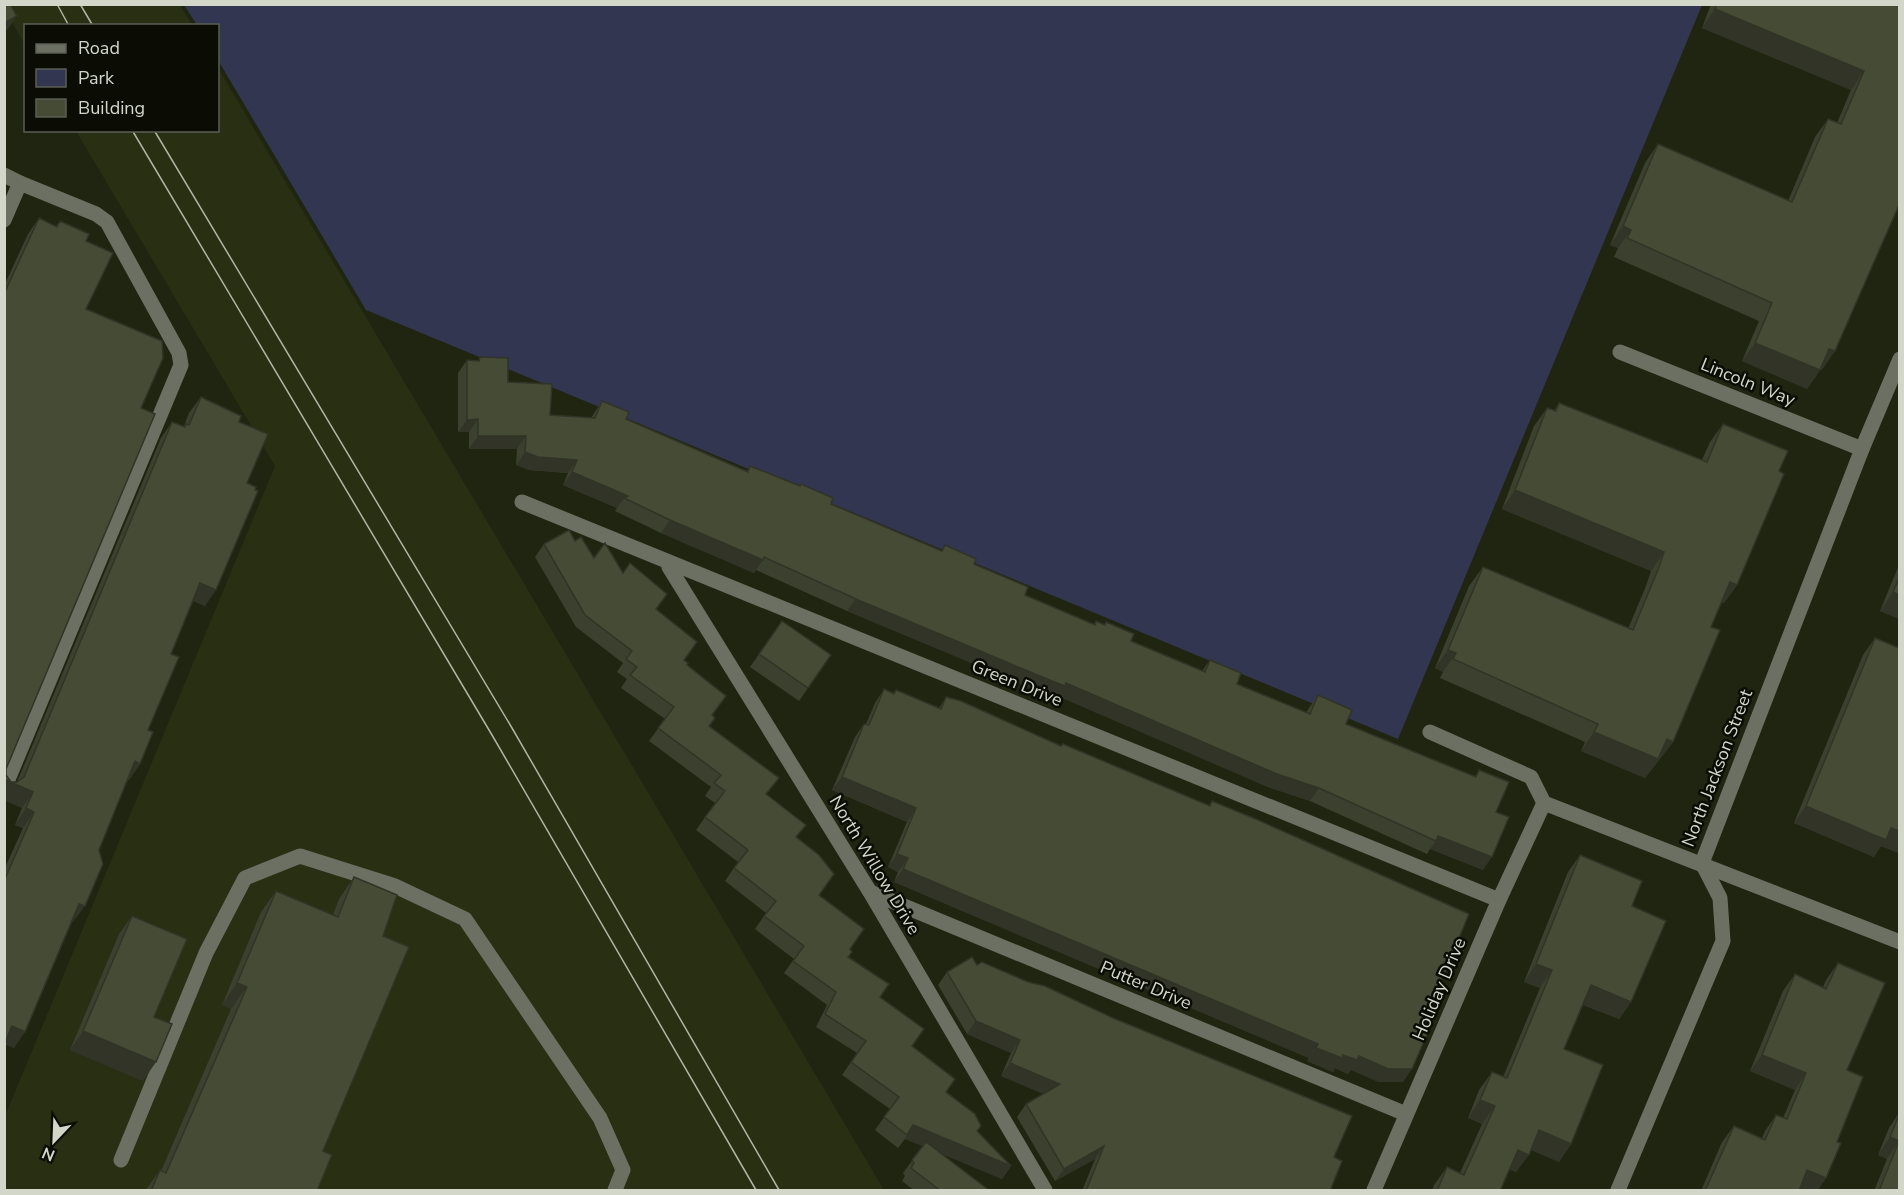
<svg xmlns="http://www.w3.org/2000/svg" width="1904" height="1195" font-family="'Nunito Sans',sans-serif">
<style>
.built{fill:#282f13}
.green{fill:#323651}
.lines{fill:none;stroke-linecap:round;stroke-linejoin:round}
.minor{stroke:#6c7062;stroke-width:15}
.tram{stroke:#b0b5a6;stroke-width:1.5}
.wall{fill:#3c402e}
.shaded-wall{fill:#313426}
.building{fill:#464b36;stroke:#313426;stroke-width:1.5}
.labels{text-anchor:middle;dominant-baseline:central;stroke-width:5;stroke-linejoin:round;paint-order:stroke}
.street-label{font-size:18px;fill:#d3d7ca;stroke:#0b0d05}
</style>
<rect width="100%" height="100%" fill="#202511"/>
<g class="built">
<polygon points="4,5 180,5 192,25 26,26 25,45 5,10"/>
<polygon points="218,68 884,1190 5,1190 5,1116 275,466 76,131 218,130"/>
</g>
<polygon class="green" points="184,5 1702,5 1398,739 366,310 218,60 218,26 197,25"/>
<g class="lines">
<g class="minor">
<polyline points="4,175 20,183"/>
<polyline points="4,220 20,183 96,214 107,222 179,353 181,365 4,789"/>
<polyline points="1620,352 1862,449"/>
<polyline points="522,502 1499,900"/>
<polyline points="671,563 669,567 870,892 1045,1190"/>
<polyline points="1430,732 1531,777 1544,803"/>
<polyline points="1544,803 1900,942"/>
<polyline points="870,892 1406,1114"/>
<polyline points="121,1160 206,953 245,878 300,856 395,886 465,919 600,1118 623,1170 615,1190"/>
<polyline points="1374,1190 1499,900 1544,803"/>
<polyline points="1618,1190 1723,941 1720,898 1702,863 1862,449 1900,359"/>
</g>
<g class="tram">
<polyline points="57,4 69,26"/>
<polyline points="80,4 93,26"/>
<polyline points="132,130 492,735 756,1190"/>
<polyline points="154,130 512,728 779,1190"/>
</g>
</g>
<g class="wall">
<polygon points="1711,4 1899,4 1822,370 1821,369 1807,389 1742,361 1759,321 1614,257 1618,248 1610,245 1645,163 1658,144 1788,201 1815,137 1828,119 1837,123 1851,90 1702,28"/>
<polygon points="39,218 56,226 60,221 86,241 86,309 141,408 6,769 6,775 11,782 17,782 161,438 172,422 184,426 189,413 201,397 239,422 247,483 205,606 193,601 171,654 148,730 140,764 129,780 127,779 99,850 73,922 72,922 14,1048 5,1044 4,1045 4,870 23,828 15,825 22,808 4,800 4,286 28,234"/>
<polygon points="480,357 508,382 550,415 591,418 602,401 626,419 747,471 750,466 831,504 941,551 945,545 1025,595 1094,624 1096,621 1131,641 1202,671 1210,660 1237,684 1306,713 1309,708 1318,695 1346,724 1475,777 1479,770 1496,812 1483,870 1430,849 1427,854 1310,801 1268,787 1058,696 1056,698 1043,693 847,611 756,570 754,573 661,533 615,511 617,508 563,485 568,473 529,470 516,465 517,449 469,449 469,432 458,432 458,373 467,360 478,361"/>
<polygon points="1559,403 1702,460 1710,442 1723,424 1779,471 1737,585 1724,603 1722,602 1711,627 1673,742 1645,778 1581,751 1585,742 1440,678 1443,672 1435,668 1469,586 1483,567 1628,629 1646,586 1651,571 1502,509 1534,426 1547,408 1554,411"/>
<polygon points="575,541 594,558 623,573 656,609 684,660 712,715 709,726 767,795 797,837 819,895 850,950 848,957 880,997 912,1046 977,1131 1011,1166 1002,1179 941,1153 990,1191 915,1191 902,1181 905,1176 903,1173 923,1146 905,1139 898,1148 875,1130 890,1109 842,1075 857,1053 816,1027 827,1005 784,973 794,959 755,929 766,913 725,881 738,862 696,830 715,803 705,796 711,787 649,741 665,719 621,688 627,679 617,672 623,663 576,627 535,557 544,544"/>
<polygon points="1899,565 1899,619 1880,611"/>
<polygon points="782,621 831,655 799,701 750,667"/>
<polygon points="1875,638 1899,648 1899,853 1881,846 1874,857 1794,823 1863,655"/>
<polygon points="884,689 893,693 896,690 939,708 946,697 1061,746 1209,805 1212,801 1425,1020 1403,1082 1379,1082 1351,1070 1348,1074 1335,1068 1333,1072 1307,1061 1309,1058 894,882 898,872 888,867 907,822 832,790 855,737 864,724 866,724 875,703"/>
<polygon points="1580,855 1632,906 1631,1002 1619,1019 1583,1005 1564,1049 1571,1144 1559,1162 1531,1150 1516,1172 1509,1169 1500,1191 1432,1191 1434,1185 1447,1167 1460,1173 1482,1124 1468,1118 1479,1090 1492,1072 1503,1077 1540,988 1524,982 1568,872"/>
<polygon points="354,877 383,936 323,1151 317,1191 145,1191 160,1170 161,1171 231,1009 222,1005 261,912 276,891 333,915 339,899"/>
<polygon points="132,916 154,1017 143,1081 70,1050 119,934"/>
<polygon points="1838,963 1847,1070 1837,1142 1826,1178 1817,1191 1805,1191 1800,1188 1799,1191 1701,1191 1722,1142 1734,1126 1762,1138 1765,1131 1776,1115 1783,1118 1795,1090 1750,1071 1783,991 1795,974 1823,987 1826,980"/>
<polygon points="977,965 1334,1157 1330,1191 1082,1191 1095,1159 1055,1181 1017,1117 1026,1104 1044,1094 1001,1076 1011,1053 967,1034 938,985 947,972"/>
<polygon points="1899,1113 1899,1191 1874,1191 1887,1159 1878,1155 1889,1128"/>
</g>
<g class="shaded-wall">
<polygon points="1715,9 1864,71 1851,90 1702,28"/>
<polygon points="17,16 8,29 4,31 4,23"/>
<polygon points="1623,226 1631,230 1618,248 1610,245"/>
<polygon points="1755,343 1820,370 1807,389 1742,361"/>
<polygon points="1829,349 1835,351 1822,370 1816,367"/>
<polygon points="478,419 469,432 458,432 467,420"/>
<polygon points="478,436 526,436 517,449 469,449"/>
<polygon points="525,452 577,460 568,473 529,470 516,465"/>
<polygon points="572,472 628,496 624,498 617,508 563,485"/>
<polygon points="1515,490 1664,552 1651,571 1502,509"/>
<polygon points="670,520 763,560 754,573 661,533"/>
<polygon points="1730,582 1737,585 1724,603 1717,601"/>
<polygon points="200,583 216,590 205,606 189,599"/>
<polygon points="1893,592 1899,595 1899,619 1880,611"/>
<polygon points="856,599 1066,683 1319,788 1310,801 1268,787 1058,696 1056,698 1043,693 847,611"/>
<polygon points="1448,650 1456,653 1443,672 1435,668"/>
<polygon points="1594,732 1667,739 1673,742 1645,778 1581,751"/>
<polygon points="135,761 140,764 129,780 124,778"/>
<polygon points="842,777 916,808 907,822 832,790"/>
<polygon points="4,779 33,792 22,808 4,800"/>
<polygon points="1806,806 1891,828 1899,831 1899,853 1881,846 1874,857 1794,823"/>
<polygon points="26,808 34,812 23,828 15,825"/>
<polygon points="1438,836 1492,857 1483,870 1430,849 1436,841"/>
<polygon points="897,854 908,858 898,872 888,867"/>
<polygon points="903,869 1318,1044 1309,1058 894,882"/>
<polygon points="79,904 85,906 73,922 68,920"/>
<polygon points="1536,964 1552,970 1540,988 1524,982"/>
<polygon points="237,983 247,987 231,1009 222,1005"/>
<polygon points="1591,985 1631,1002 1619,1019 1579,1003"/>
<polygon points="976,1021 1020,1040 1011,1053 967,1034"/>
<polygon points="12,1026 25,1032 14,1048 4,1044"/>
<polygon points="83,1031 156,1062 143,1081 70,1050"/>
<polygon points="1316,1048 1343,1055 1359,1056 1412,1069 1403,1082 1379,1082 1351,1070 1348,1074 1335,1068 1333,1072 1307,1061"/>
<polygon points="1762,1055 1806,1073 1795,1090 1750,1071"/>
<polygon points="1010,1063 1060,1084 1051,1097 1001,1076"/>
<polygon points="1480,1100 1495,1106 1482,1124 1468,1118"/>
<polygon points="913,1125 1011,1166 1002,1179 905,1139"/>
<polygon points="1539,1130 1571,1144 1559,1162 1527,1148"/>
<polygon points="1890,1137 1899,1141 1887,1159 1878,1155"/>
<polygon points="1104,1146 1095,1159 1055,1181 1064,1169"/>
<polygon points="1518,1150 1529,1155 1516,1172 1505,1168"/>
<polygon points="1807,1170 1826,1178 1817,1191 1805,1191 1796,1187"/>
</g>
<g class="building">
<polygon points="4,4 10,4 17,16 4,23"/>
<polygon points="1717,4 1899,4 1899,205 1835,351 1829,349 1820,370 1755,343 1772,303 1627,238 1631,230 1623,226 1658,144 1792,202 1828,119 1841,124 1864,71 1715,9"/>
<polygon points="39,218 57,227 60,221 89,234 86,241 113,253 86,309 162,341 163,358 141,408 155,414 6,769 6,775 11,782 17,782 24,777 172,422 185,427 186,424 189,425 201,397 241,416 239,422 268,434 247,483 256,487 255,490 258,491 216,590 200,583 171,654 179,657 148,730 153,732 140,764 135,761 99,850 103,864 85,906 79,904 25,1032 12,1026 4,1045 4,879 5,879 34,812 26,808 33,792 4,779 4,294"/>
<polygon points="480,357 508,358 508,382 552,384 550,415 595,418 602,401 629,412 626,419 748,472 750,466 800,486 801,484 833,498 831,504 942,551 945,545 976,559 974,564 1028,587 1025,595 1095,625 1096,621 1105,625 1106,622 1134,634 1131,641 1205,672 1210,660 1241,673 1237,684 1310,714 1318,695 1352,710 1346,724 1476,777 1479,770 1509,782 1496,812 1509,817 1492,857 1438,836 1436,841 1319,788 1277,774 1066,683 1065,686 1052,681 856,599 764,557 763,560 670,520 624,498 628,496 572,472 577,460 538,457 525,452 526,436 478,436 478,419 467,420 467,360 479,361"/>
<polygon points="1559,403 1707,462 1723,424 1788,451 1779,471 1784,474 1737,585 1730,582 1711,627 1720,630 1673,742 1667,739 1658,759 1594,732 1598,724 1453,659 1456,653 1448,650 1483,567 1633,630 1659,567 1664,552 1515,490 1547,408 1556,411"/>
<polygon points="569,530 575,541 581,537 594,558 605,543 623,573 630,563 667,594 656,609 697,642 684,660 688,663 687,665 726,696 712,715 715,718 709,726 779,778 766,794 806,825 796,837 819,855 834,874 819,895 864,929 850,949 852,952 848,957 889,984 880,997 924,1029 912,1046 955,1079 946,1092 975,1114 981,1126 977,1131 1011,1166 913,1125 907,1135 884,1117 899,1097 851,1062 866,1041 825,1014 836,992 793,961 804,946 764,916 776,901 734,868 748,850 705,817 725,791 714,783 721,775 658,728 674,707 630,675 637,667 626,659 632,651 585,615 544,544"/>
<polygon points="1899,578 1899,595 1893,592"/>
<polygon points="782,621 831,655 808,688 759,654"/>
<polygon points="1875,638 1899,648 1899,831 1891,828 1886,840 1806,806"/>
<polygon points="884,689 894,694 896,690 941,709 946,697 961,701 1061,746 1063,744 1210,806 1212,801 1258,820 1469,914 1425,1020 1432,1023 1412,1069 1388,1069 1359,1056 1357,1060 1343,1055 1342,1058 1316,1048 1318,1044 903,869 908,858 897,854 916,808 842,777 864,724 869,725"/>
<polygon points="1580,855 1642,881 1632,906 1666,921 1631,1002 1591,985 1564,1049 1603,1065 1571,1144 1539,1130 1529,1155 1518,1150 1500,1191 1437,1191 1447,1167 1464,1175 1495,1106 1480,1100 1492,1072 1507,1078 1552,970 1536,964"/>
<polygon points="354,877 397,895 383,936 409,947 323,1151 332,1155 317,1191 151,1191 160,1170 166,1173 247,987 237,983 276,891 338,917"/>
<polygon points="132,916 187,939 154,1017 172,1024 156,1062 83,1031"/>
<polygon points="972,957 977,965 982,962 1028,982 1045,986 1113,1018 1352,1116 1334,1157 1342,1161 1330,1191 1086,1191 1104,1146 1064,1169 1026,1104 1060,1084 1010,1063 1020,1040 976,1021 947,972"/>
<polygon points="1838,963 1885,983 1847,1070 1863,1077 1837,1142 1841,1143 1826,1178 1807,1170 1799,1191 1705,1191 1734,1126 1765,1140 1776,1115 1787,1119 1806,1073 1762,1055 1795,974 1826,989"/>
<polygon points="1899,1115 1899,1141 1890,1137"/>
<polygon points="1899,1141 1899,1191 1879,1191"/>
<polygon points="926,1142 990,1191 941,1191 911,1168 914,1163 912,1160"/>
</g>
<g class="labels">
<g class="street-label">
<text transform="translate(1748 382) rotate(22)">Lincoln Way</text>
<text transform="translate(1017 683) rotate(22)">Green Drive</text>
<text transform="translate(1717 768) rotate(-69)">North Jackson Street</text>
<text transform="translate(875 865) rotate(59)">North Willow Drive</text>
<text transform="translate(1146 985) rotate(23)">Putter Drive</text>
<text transform="translate(1439 989) rotate(-67)">Holiday Drive</text>
</g>
</g>
<rect width="1904" height="1195" fill="none" stroke="#d3d7ca" stroke-width="12"/>
<rect x="24" y="24" width="195" height="108" fill="#0b0d05" stroke="#5b5e54" stroke-width="1.5"/>
<rect x="36" y="44" width="30" height="9" fill="#6c7062" stroke="#5b5e54" stroke-width="1.5"/>
<text x="78" y="54" font-size="18" fill="#d3d7ca">Road</text>
<rect x="36" y="69" width="30" height="18" fill="#323651" stroke="#5b5e54" stroke-width="1.5"/>
<text x="78" y="84" font-size="18" fill="#d3d7ca">Park</text>
<rect x="36" y="99" width="30" height="18" fill="#464b36" stroke="#5b5e54" stroke-width="1.5"/>
<text x="78" y="114" font-size="18" fill="#d3d7ca">Building</text>
<g transform="translate(54 1141) rotate(203)" stroke="#0b0d05" stroke-width="4.5" paint-order="stroke">
<path d="M0-4.5L10 22L0 15L-10 22Z" fill="#d3d7ca"/>
<text y="-9" font-size="16" font-weight="bold" text-anchor="middle" fill="#d3d7ca">N</text>
</g>
</svg>
